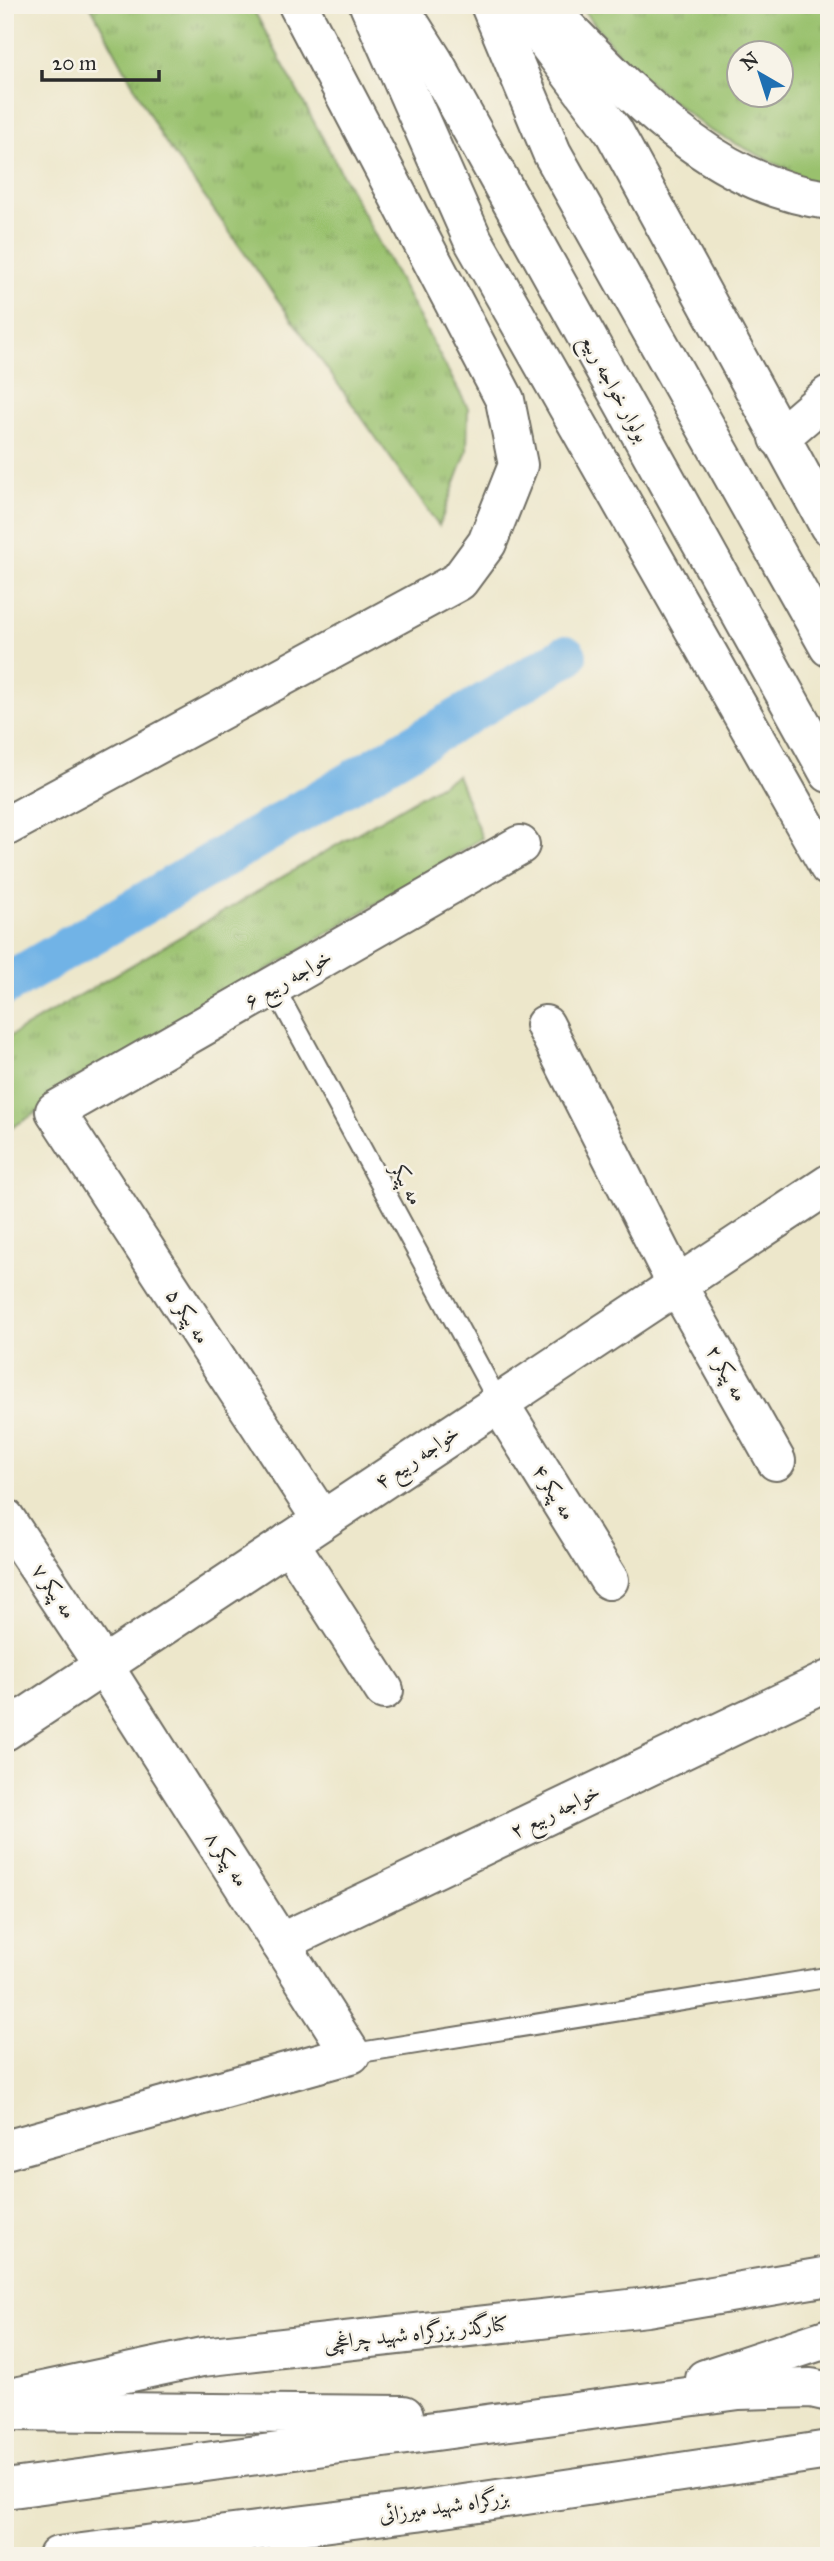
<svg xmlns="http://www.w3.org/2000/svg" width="834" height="2561" font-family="'IM FELL Great Primer',Amiri,serif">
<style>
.park{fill:url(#park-tufts);stroke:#62764c;stroke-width:2;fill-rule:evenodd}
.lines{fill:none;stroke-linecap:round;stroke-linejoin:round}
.canal{stroke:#71b3e6;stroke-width:42}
.lane-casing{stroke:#6f6d63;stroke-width:23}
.street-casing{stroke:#6f6d63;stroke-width:42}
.secondary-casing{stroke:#6f6d63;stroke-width:42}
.primary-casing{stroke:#6f6d63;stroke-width:42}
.highway-casing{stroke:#6f6d63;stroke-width:42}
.lane{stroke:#fff;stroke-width:19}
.street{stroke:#fff;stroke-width:38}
.secondary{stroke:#fff;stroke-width:38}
.primary{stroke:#fff;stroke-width:38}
.highway{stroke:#fff;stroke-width:38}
.labels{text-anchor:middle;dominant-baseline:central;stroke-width:5;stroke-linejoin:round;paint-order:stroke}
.street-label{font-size:21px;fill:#2b2b2b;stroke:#f7f3e8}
</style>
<defs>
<pattern id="park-tufts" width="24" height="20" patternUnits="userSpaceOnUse" patternTransform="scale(1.75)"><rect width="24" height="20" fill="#99c16d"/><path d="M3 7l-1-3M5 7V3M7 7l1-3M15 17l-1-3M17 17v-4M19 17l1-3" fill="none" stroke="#7d9d5a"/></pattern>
</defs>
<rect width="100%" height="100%" fill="#f7f3e8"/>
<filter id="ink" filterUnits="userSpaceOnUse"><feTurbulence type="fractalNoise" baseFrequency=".0143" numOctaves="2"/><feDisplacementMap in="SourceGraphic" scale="14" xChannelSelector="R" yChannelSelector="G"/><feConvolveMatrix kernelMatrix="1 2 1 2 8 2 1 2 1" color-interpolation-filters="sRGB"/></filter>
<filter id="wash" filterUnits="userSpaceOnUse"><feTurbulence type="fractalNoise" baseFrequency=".00686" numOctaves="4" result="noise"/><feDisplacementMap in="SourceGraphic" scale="28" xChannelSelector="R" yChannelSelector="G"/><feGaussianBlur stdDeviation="1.57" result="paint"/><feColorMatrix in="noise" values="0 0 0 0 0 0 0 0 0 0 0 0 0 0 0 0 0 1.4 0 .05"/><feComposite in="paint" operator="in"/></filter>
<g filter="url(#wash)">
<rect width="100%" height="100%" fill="#ede7cb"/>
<g class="park">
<polygon points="90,5 251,5 468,408 467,451 439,526 161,136"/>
<path d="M579,5H829V188H823L707,129L626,63ZM740,52H782V94H740Z"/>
<polygon points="457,775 482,838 5,1132 5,1039"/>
</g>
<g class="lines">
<polyline class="canal" points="5,985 566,656"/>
</g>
</g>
<g filter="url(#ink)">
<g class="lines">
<g class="lane-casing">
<g id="lane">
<polyline points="274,987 499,1403"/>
<polyline points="351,2054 829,1977"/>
</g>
</g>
<g class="street-casing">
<g id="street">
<polyline points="545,1025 677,1285 776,1461"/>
<polyline points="499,1403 609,1580"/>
<polyline points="5,1518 103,1665 351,2054 5,2150"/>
<polyline points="322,1520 55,1111 520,845"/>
<polyline points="289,1542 384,1690"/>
<polyline points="5,1731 829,1184"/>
<polyline points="280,1943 829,1680"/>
</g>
</g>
<g class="secondary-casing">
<g id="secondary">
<path d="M544,5C625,85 707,185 829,200"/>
<polyline points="779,438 829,395"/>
<polyline points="5,827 459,581 487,543 518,465 505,400 298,5"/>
<polyline points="5,2399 202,2357 647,2307 829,2276"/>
</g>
</g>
<g class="primary-casing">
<g id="primary">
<polyline points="369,5 473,240 829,867"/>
<polyline points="398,5 434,62 829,773"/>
<polyline points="490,5 552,153 829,647"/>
<polyline points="519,5 614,132 829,526"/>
</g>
</g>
<g class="highway-casing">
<g id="highway">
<polyline points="705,2379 829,2338"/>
<polyline points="5,2411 404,2415"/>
<polyline points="5,2489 739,2390 811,2388 829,2392"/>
<polyline points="58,2556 417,2511 829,2450"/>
</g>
</g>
<use href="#lane" class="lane"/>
<use href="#street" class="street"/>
<use href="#secondary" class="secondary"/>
<use href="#primary" class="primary"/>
<use href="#highway" class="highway"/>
</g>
</g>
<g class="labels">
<g class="street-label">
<text transform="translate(615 388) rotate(61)">بولوار خواجه ربیع</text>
<text transform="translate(288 979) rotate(-30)">خواجه ربیع ۶</text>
<text transform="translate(407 1184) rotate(62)">مه پیکر</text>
<text transform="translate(188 1316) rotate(57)">مه پیکر ۵</text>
<text transform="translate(727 1373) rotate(61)">مه پیکر ۲</text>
<text transform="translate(417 1457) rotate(-34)">خواجه ربیع ۴</text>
<text transform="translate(554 1492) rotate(58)">مه پیکر ۴</text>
<text transform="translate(54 1591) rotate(56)">مه پیکر ۷</text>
<text transform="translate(555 1811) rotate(-26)">خواجه ربیع ۲</text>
<text transform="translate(227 1859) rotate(57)">مه پیکر ۸</text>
<text transform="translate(416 2333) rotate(-6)">کنارگذر بزرگراه شهید چراغچی</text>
<text transform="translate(444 2506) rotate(-8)">بزرگراه شهید میرزائی</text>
</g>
</g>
<rect width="834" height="2561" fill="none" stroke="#f7f3e8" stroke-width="28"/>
<g transform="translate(760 74) rotate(321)"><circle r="33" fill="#f7f3e8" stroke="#a5a39c" stroke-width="2"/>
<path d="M0-5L12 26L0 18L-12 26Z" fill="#1f6fb2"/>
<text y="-10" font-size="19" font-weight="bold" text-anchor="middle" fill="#2b2b2b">N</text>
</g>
<path d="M42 70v10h117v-10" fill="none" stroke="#2b2b2b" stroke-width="3.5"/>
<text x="52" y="70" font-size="21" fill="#2b2b2b" stroke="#f7f3e8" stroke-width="5" paint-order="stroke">20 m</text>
</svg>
